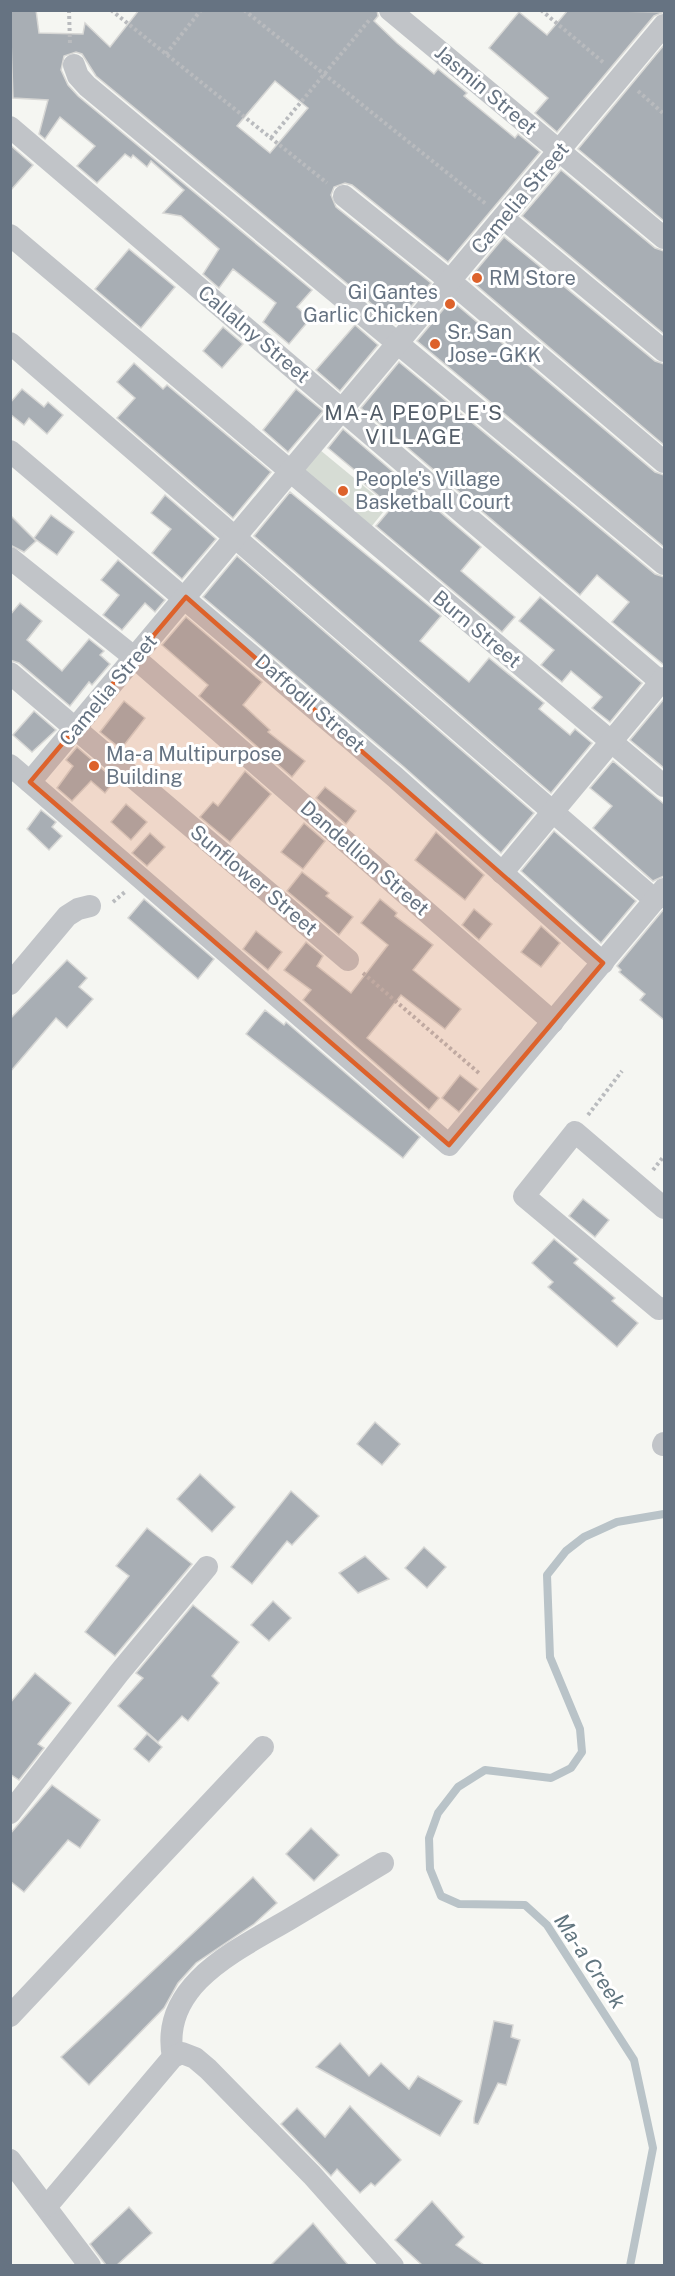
<svg xmlns="http://www.w3.org/2000/svg" width="675" height="2276" font-family="'Public Sans',sans-serif">
<style>
.green{fill:#d6dcd4}
.lines{fill:none;stroke-linecap:round;stroke-linejoin:round}
.stream{stroke:#b9c3c8;stroke-width:8}
.building{fill:#a8aeb4;stroke:#d7d7d5;stroke-width:1.5;fill-rule:evenodd}
.path{stroke:#b9bbbe;stroke-width:4;stroke-dasharray:3 3;stroke-linecap:butt}
.minor{stroke:#c1c4c8;stroke-width:22}
.marked{fill:#dd622b;fill-opacity:0.2;stroke:#dd622b;stroke-width:4.5;stroke-linejoin:round}
.poi-dot{fill:#dd622b;stroke:#fff;stroke-width:2}
.labels{text-anchor:middle;dominant-baseline:central;stroke-width:6;stroke-linejoin:round;paint-order:stroke}
.street-label{font-size:20px;fill:#667382;stroke:#fff}
.poi-label{font-size:20px;fill:#667382;stroke:#fff;text-anchor:start}
.neighbourhood-label{font-size:21px;letter-spacing:1.5px;fill:#535d68;stroke:#fff}
.water-label{font-size:21px;font-style:italic;fill:#61757f;stroke:#fff}
</style>
<rect width="100%" height="100%" fill="#f5f6f2"/>
<polygon class="green" points="320,450 388,506 367,532 299,475"/>
<g class="lines">
<polyline class="stream" points="630,2266 653,2148 634,2060 547,1925 525,1905 459,1904 441,1896 430,1869 429,1838 438,1813 458,1787 485,1770 551,1778 571,1768 582,1752 580,1729 550,1657 547,1575 566,1551 584,1537 617,1522 664,1514"/>
</g>
<g class="building">
<path d="M10,10H36L39,33L83,34L85,23L110,47L139,10H377L378,16L374,21L397,43L434,74L438,69L467,93L464,96L515,138L518,134L540,152L448,262L352,185L345,183L334,187L331,195L336,207L431,283L396,324L96,76L82,54L76,52L64,56L61,70L68,85L78,96L312,290L297,307L310,319L289,344L263,322L276,303L233,269L219,288L203,274L219,249L181,216L163,213L184,190L151,161L147,167L133,155L131,158L125,154L97,183L77,166L95,146L60,117L45,139L39,134L48,100L13,98ZM275,81L308,108L270,153L237,126Z"/>
<polygon points="568,10 664,12 654,16 557,132 535,113 548,98 489,48 519,12 547,35"/>
<polygon points="664,45 664,221 578,149"/>
<polygon points="10,145 33,165 10,191"/>
<polygon points="561,170 655,248 664,251 664,334 522,216"/>
<polygon points="504,237 655,361 664,364 664,445 469,279"/>
<polygon points="129,249 175,287 141,328 95,289"/>
<polygon points="451,300 655,472 664,475 664,547 417,341"/>
<polygon points="355,325 378,345 340,391 316,370"/>
<polygon points="223,327 243,344 222,368 203,351"/>
<polygon points="399,362 655,574 664,577 664,665 612,622 629,602 597,575 580,595 361,408"/>
<polygon points="134,363 163,389 167,385 271,472 233,518 117,418 135,398 117,382"/>
<polygon points="22,389 44,407 48,402 63,415 47,434 29,418 24,425 10,414 10,403"/>
<polygon points="296,389 323,411 288,452 263,430"/>
<polygon points="343,429 481,547 461,571 515,617 502,632 376,526 392,507 355,476 358,473 328,448"/>
<polygon points="290,492 441,616 420,641 469,682 489,658 544,703 539,709 570,735 575,729 592,743 551,793 254,536"/>
<polygon points="165,495 216,539 182,579 152,553 171,529 151,513"/>
<polygon points="10,515 36,541 24,552 10,545"/>
<polygon points="51,515 74,532 57,555 34,538"/>
<polygon points="237,556 534,813 501,853 404,767 203,597"/>
<polygon points="118,560 165,600 155,612 145,603 122,630 103,615 119,595 101,580"/>
<polygon points="540,597 642,683 610,722 592,708 602,697 571,671 562,682 541,665 554,650 519,621"/>
<polygon points="20,603 42,621 27,640 62,671 89,639 104,651 100,655 110,664 92,685 89,682 70,706 19,663 10,660 10,615"/>
<polygon points="186,617 262,682 243,705 270,730 268,732 305,761 292,777 199,696 208,685 162,645"/>
<polygon points="664,699 664,768 630,740"/>
<polygon points="124,701 145,718 121,749 100,732"/>
<polygon points="34,711 56,730 32,752 13,735"/>
<polygon points="77,747 115,780 105,793 91,781 72,801 57,788 73,766 66,760"/>
<polygon points="613,761 664,804 664,876 653,881 593,828 612,806 590,788"/>
<polygon points="245,771 271,794 230,842 200,817 213,802 218,806"/>
<polygon points="325,787 356,811 346,824 316,798"/>
<polygon points="126,804 147,822 131,840 111,822"/>
<polygon points="41,810 56,822 52,827 62,836 49,850 27,829"/>
<polygon points="304,823 325,841 303,869 281,852"/>
<polygon points="554,831 636,901 601,943 521,871"/>
<polygon points="436,832 484,875 465,900 415,860"/>
<polygon points="150,833 165,847 147,866 132,853"/>
<polygon points="302,872 329,893 326,896 353,917 339,935 287,891"/>
<polygon points="144,899 214,959 198,979 128,918"/>
<polygon points="380,899 397,913 395,916 433,945 413,970 461,1009 445,1029 401,995 367,1038 439,1098 429,1110 303,1000 311,990 284,970 306,942 323,956 317,966 351,993 388,945 361,923"/>
<polygon points="474,909 492,924 479,940 462,925"/>
<polygon points="664,909 664,1020 640,1000 645,994 619,972 621,970 617,966"/>
<polygon points="541,926 560,943 541,967 521,952"/>
<polygon points="256,931 282,952 268,970 243,949"/>
<polygon points="67,960 87,978 79,987 93,999 67,1028 56,1018 10,1072 10,1019"/>
<polygon points="265,1010 284,1025 286,1022 420,1137 403,1158 246,1034"/>
<polygon points="460,1075 478,1089 459,1112 442,1098"/>
<polygon points="583,1199 609,1220 595,1237 569,1216"/>
<polygon points="554,1239 578,1259 574,1263 615,1298 612,1301 638,1323 617,1347 548,1287 553,1282 532,1263"/>
<polygon points="375,1422 400,1444 382,1465 357,1444"/>
<polygon points="200,1474 235,1507 212,1532 177,1499"/>
<polygon points="291,1491 319,1516 292,1545 287,1541 252,1584 231,1567"/>
<polygon points="147,1528 192,1564 115,1656 85,1632 129,1576 116,1566"/>
<polygon points="424,1547 446,1567 427,1588 405,1568"/>
<polygon points="365,1556 389,1579 358,1593 339,1573"/>
<polygon points="273,1601 291,1618 269,1641 251,1625"/>
<polygon points="193,1605 239,1642 212,1676 219,1683 188,1721 182,1716 158,1742 118,1706 143,1678 136,1673"/>
<polygon points="35,1673 71,1703 38,1744 44,1748 19,1780 10,1774 10,1703"/>
<polygon points="147,1734 162,1747 149,1762 134,1749"/>
<polygon points="52,1785 100,1820 80,1848 68,1840 24,1892 10,1881 10,1834"/>
<polygon points="311,1828 339,1855 314,1881 286,1854"/>
<polygon points="253,1877 277,1903 254,1924 196,1963 178,1983 164,2008 89,2085 61,2057"/>
<polygon points="494,2021 513,2025 511,2037 520,2040 506,2085 498,2083 478,2124 474,2123 474,2118"/>
<polygon points="340,2043 369,2076 381,2063 409,2089 418,2076 462,2101 440,2136 316,2067"/>
<polygon points="350,2106 401,2160 375,2186 371,2183 360,2193 337,2169 331,2176 281,2124 297,2108 325,2137"/>
<polygon points="432,2201 464,2237 456,2245 484,2265 422,2265 395,2240"/>
<polygon points="129,2207 152,2233 117,2265 106,2265 90,2244"/>
<polygon points="313,2223 348,2265 271,2265"/>
</g>
<g class="lines">
<g class="path">
<polyline points="69,10 70,44"/>
<polyline points="111,10 327,183"/>
<polyline points="244,10 486,204"/>
<polyline points="541,10 604,63"/>
<polyline points="166,54 201,10"/>
<polyline points="638,91 664,114"/>
<polyline points="271,138 371,18"/>
<polyline points="113,902 125,892"/>
<polyline points="363,973 480,1074"/>
<polyline points="588,1115 622,1071"/>
<polyline points="653,1170 664,1156"/>
</g>
<g class="minor">
<polyline points="390,10 664,238"/>
<polyline points="74,65 78,76 87,86 664,564"/>
<polyline points="10,127 661,682"/>
<polyline points="344,196 450,281 664,462"/>
<polyline points="503,218 664,351"/>
<polyline points="10,235 664,786"/>
<polyline points="10,343 655,900"/>
<polyline points="10,451 395,777 603,963"/>
<polyline points="10,558 135,658 553,1022"/>
<polyline points="10,673 348,960"/>
<polyline points="10,765 449,1145 664,889"/>
<polyline points="30,782 664,25"/>
<polyline points="502,873 664,678"/>
<polyline points="10,984 67,916 78,909 90,906"/>
<polyline points="664,1208 575,1132 524,1196 659,1309 664,1308"/>
<polyline points="663,1445 664,1443"/>
<polyline points="10,1813 119,1673 207,1567"/>
<polyline points="10,2016 263,1747"/>
<path d="M173,2057C159,1985 237,1950 288,1920C320,1901 351,1882 383,1863"/>
<polyline points="10,2160 90,2266"/>
<polyline points="47,2206 173,2057 182,2053 195,2058 208,2069 312,2175 393,2266"/>
</g>
</g>
<path class="marked" d="M186,597L603,963L449,1145L30,782Z"/>
<g class="poi-dot">
<circle cx="477" cy="278" r="6"/>
<circle cx="450" cy="304" r="6"/>
<circle cx="435" cy="344" r="6"/>
<circle cx="343" cy="491" r="6"/>
<circle cx="94" cy="766" r="6"/>
</g>
<g class="labels">
<g class="street-label">
<text transform="translate(486 90) rotate(40)">Jasmin Street</text>
<text transform="translate(520 198) rotate(-50)">Camelia Street</text>
<text transform="translate(254 334) rotate(40)">Callalny Street</text>
<text transform="translate(477 629) rotate(40)">Burn Street</text>
<text transform="translate(108 690) rotate(-50)">Camelia Street</text>
<text transform="translate(310 703) rotate(41)">Daffodil Street</text>
<text transform="translate(365 858) rotate(41)">Dandellion Street</text>
<text transform="translate(254 880) rotate(40)">Sunflower Street</text>
</g>
<g class="poi-label">
<text x="489" y="278">RM Store</text>
<text x="438" y="292" text-anchor="end">Gi Gantes<tspan x="438" dy="23">Garlic Chicken</tspan></text>
<text x="447" y="332">Sr. San<tspan x="447" dy="23">Jose - GKK</tspan></text>
<text x="355" y="479">People's Village<tspan x="355" dy="23">Basketball Court</tspan></text>
<text x="106" y="754">Ma-a Multipurpose<tspan x="106" dy="23">Building</tspan></text>
</g>
<g class="neighbourhood-label">
<text x="414" y="412">MA-A PEOPLE'S<tspan x="414" dy="24">VILLAGE</tspan></text>
</g>
<g class="water-label">
<text transform="translate(590 1961) rotate(56)">Ma-a Creek</text>
</g>
</g>
<rect width="675" height="2276" fill="none" stroke="#667382" stroke-width="24"/>
</svg>
